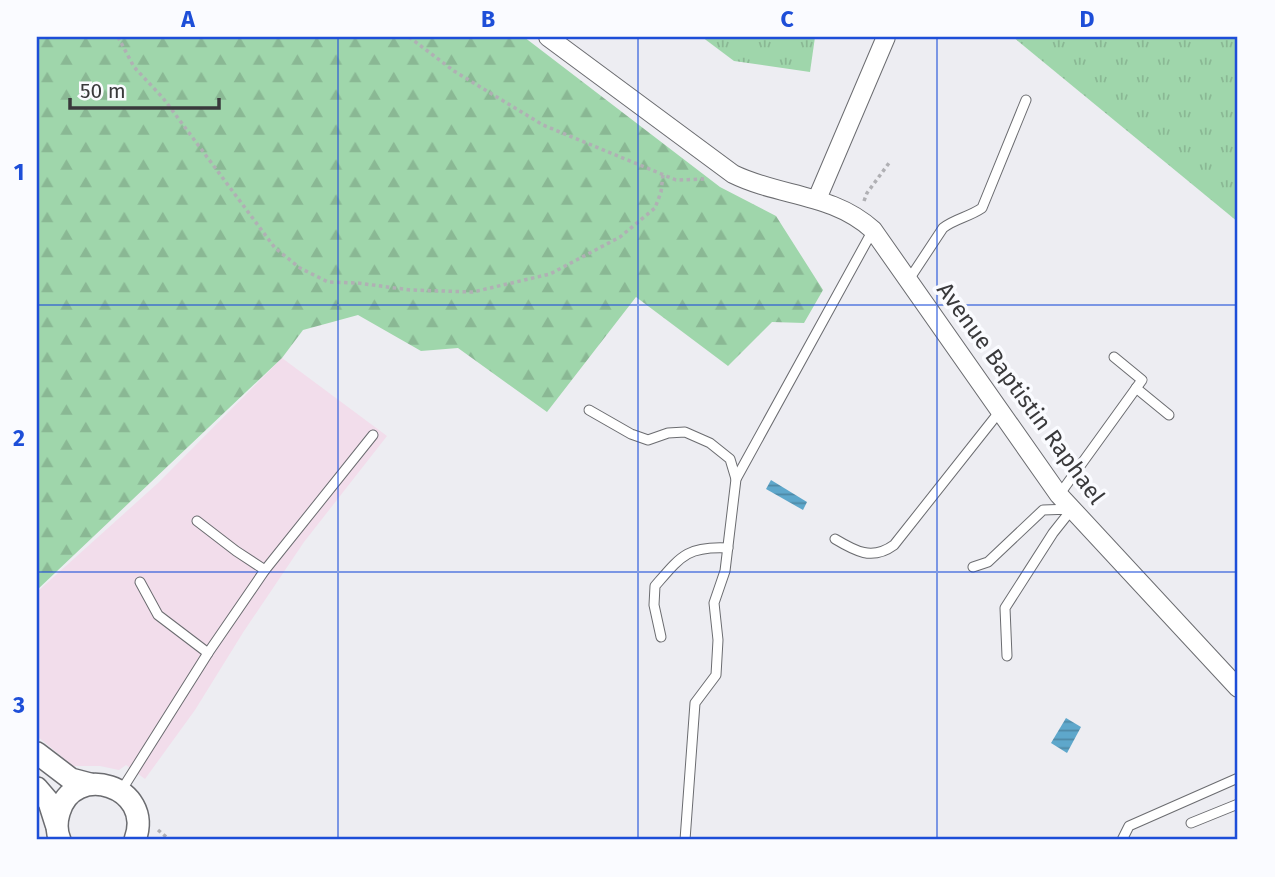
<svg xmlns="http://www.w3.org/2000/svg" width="1275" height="877" font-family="'Fira Sans',sans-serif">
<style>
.commercial{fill:#f2ddeb}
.grass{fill:url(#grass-tufts)}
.forest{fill:url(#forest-firs)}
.water{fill:url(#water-rules)}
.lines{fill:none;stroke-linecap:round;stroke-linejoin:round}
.service-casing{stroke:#6b6c70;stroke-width:11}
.minor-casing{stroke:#6b6c70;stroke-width:20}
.tertiary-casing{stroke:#6b6c70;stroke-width:24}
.path{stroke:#b0b0b4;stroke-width:3.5;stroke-dasharray:3.5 3.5;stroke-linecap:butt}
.service{stroke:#fff;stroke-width:9}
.minor{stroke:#fff;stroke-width:18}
.tertiary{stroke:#fff;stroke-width:21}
.grid{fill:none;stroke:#1d4ed8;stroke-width:2;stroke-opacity:0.55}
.labels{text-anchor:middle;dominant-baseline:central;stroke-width:7;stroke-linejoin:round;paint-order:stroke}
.street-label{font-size:23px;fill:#39393b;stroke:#fafbff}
.neatline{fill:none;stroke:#1d4ed8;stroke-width:2.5}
.grid-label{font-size:23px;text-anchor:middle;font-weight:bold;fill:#1d4ed8}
</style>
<defs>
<pattern id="grass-tufts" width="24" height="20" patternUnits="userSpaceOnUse" patternTransform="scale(1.75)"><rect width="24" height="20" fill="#9fd6ab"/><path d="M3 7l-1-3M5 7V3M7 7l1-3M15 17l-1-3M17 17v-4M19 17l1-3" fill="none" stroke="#8ab894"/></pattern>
<pattern id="forest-firs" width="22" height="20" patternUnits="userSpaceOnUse" patternTransform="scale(1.75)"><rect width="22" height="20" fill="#9fd6ab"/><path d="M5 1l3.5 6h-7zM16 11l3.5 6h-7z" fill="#8ab894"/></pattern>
<pattern id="water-rules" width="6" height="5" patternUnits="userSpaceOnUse" patternTransform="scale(1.75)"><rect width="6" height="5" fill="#5ea7cb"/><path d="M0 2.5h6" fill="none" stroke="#4f89a6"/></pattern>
</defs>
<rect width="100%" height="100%" fill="#ededf2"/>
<polygon class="commercial" points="282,358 387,436 304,542 244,631 195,710 145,779 126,765 119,770 100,766 73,766 37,736 37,592 158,483"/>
<g class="grass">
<polygon points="702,37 815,37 810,72 734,61"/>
<polygon points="1013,37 1238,37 1238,222"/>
</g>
<polygon class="forest" points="37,37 524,37 720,187 776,216 823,290 804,323 772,322 728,366 636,297 547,412 458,348 421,351 358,315 303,330 282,358 37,590"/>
<g class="water">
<polygon points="771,480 807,502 803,510 766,489"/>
<polygon points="1066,718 1081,727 1067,753 1051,743"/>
</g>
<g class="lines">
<g class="service-casing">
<g id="service">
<path d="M908,281L943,228C954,219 969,217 982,208L1026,100"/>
<polyline points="1136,388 1169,415"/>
<polyline points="589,410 631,434 648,440 668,433 685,432 710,443 730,459 736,479"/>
<polyline points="1059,495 1142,380 1114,357"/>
<polyline points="197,521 236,551 265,570"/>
<path d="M835,539C855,551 872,561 894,545L1000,411"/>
<polyline points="973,567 988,562 1043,510 1072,509 1053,533 1005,608 1007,656"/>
<polyline points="140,582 158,615 208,653"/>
<path d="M661,637L654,605L655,586C681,556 687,546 728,548"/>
<polyline points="121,791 208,653 265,570 373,435"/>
<polyline points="1191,823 1238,804"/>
<polyline points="685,840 695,703 716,675 718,640 714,603 725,571 736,479 873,230"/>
<polyline points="1122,840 1129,826 1238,778"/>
</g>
</g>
<g class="minor-casing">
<g id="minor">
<path d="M548,37L733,174C780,197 832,193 873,230L1059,495L1238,688"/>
<polyline points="817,199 886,37"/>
</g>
</g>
<g class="tertiary-casing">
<g id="tertiary">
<polyline points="37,753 71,779 90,784"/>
<polyline points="37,788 49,802 56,824"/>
<path d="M60,840C56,831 56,823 59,813C73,761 155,786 135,840"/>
</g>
</g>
<g class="path">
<polyline points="118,37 134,67 163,98 275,248 300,268 328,282 358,283 410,290 473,292 550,274 620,237 655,208 661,192 663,175"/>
<polyline points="409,37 454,71 543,125 676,180 707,179"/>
<polyline points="37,51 38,37"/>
<polyline points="864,201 867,193 889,163"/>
<polyline points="158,830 170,840"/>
</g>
<use href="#service" class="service"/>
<use href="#minor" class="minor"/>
<use href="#tertiary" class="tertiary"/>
</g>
<path class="grid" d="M338,37V840M638,37V840M937,37V840M37,305H1238M37,572H1238"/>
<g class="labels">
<g class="street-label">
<text transform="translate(1021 393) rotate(54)">Avenue Baptistin Raphael</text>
</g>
</g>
<rect width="1275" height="877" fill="none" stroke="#fafbff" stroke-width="77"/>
<path d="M70 98v10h149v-10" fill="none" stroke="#39393b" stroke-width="3.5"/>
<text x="80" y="98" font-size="21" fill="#39393b" stroke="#fafbff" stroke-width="5" paint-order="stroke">50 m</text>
<rect x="38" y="38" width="1198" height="800" class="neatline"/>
<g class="grid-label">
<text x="188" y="27">A</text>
<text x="488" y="27">B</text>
<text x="787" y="27">C</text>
<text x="1087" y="27">D</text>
<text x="19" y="180">1</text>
<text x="19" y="446">2</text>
<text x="19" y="713">3</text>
</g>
</svg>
